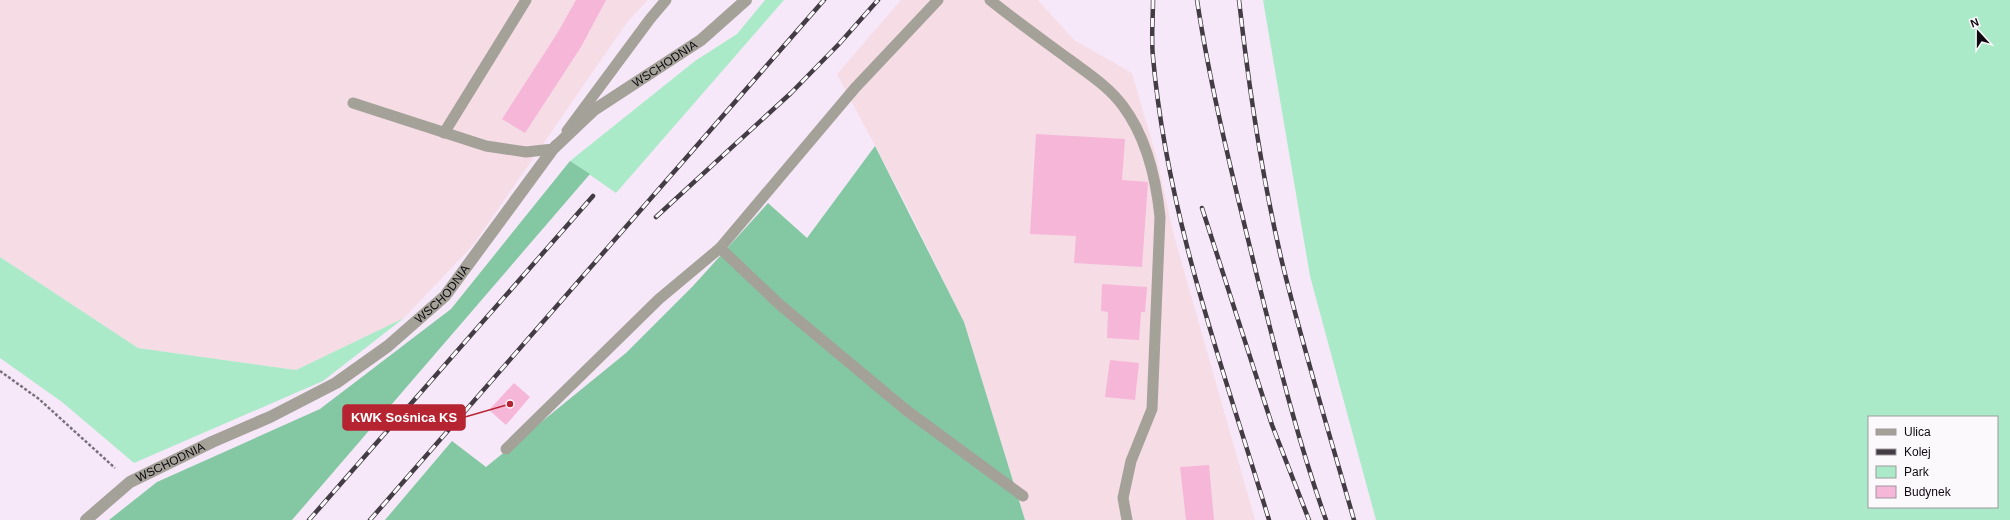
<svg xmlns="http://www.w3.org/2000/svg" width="2010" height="520" font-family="Arial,sans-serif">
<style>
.industrial{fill:#f5dce5}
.green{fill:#abeac8;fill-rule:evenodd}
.forest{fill:#84c7a3}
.building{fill:#f6b6d8}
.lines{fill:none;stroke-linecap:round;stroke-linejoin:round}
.path{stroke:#79707b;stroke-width:2.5;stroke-dasharray:3 2;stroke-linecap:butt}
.lane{stroke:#a4a199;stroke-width:11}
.street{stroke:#a4a199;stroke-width:12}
.rail-casing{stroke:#433c44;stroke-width:4.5}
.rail{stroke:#fcf9fd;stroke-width:3;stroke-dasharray:9;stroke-linecap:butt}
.labels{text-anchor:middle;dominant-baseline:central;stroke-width:4;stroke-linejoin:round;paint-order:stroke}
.street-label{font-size:12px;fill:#0f0a10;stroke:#fcf9fd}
.leader{fill:none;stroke:#b62432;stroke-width:1.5}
.callout-dot{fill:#b62432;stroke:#fcf9fd;stroke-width:1.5}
.callout{fill:#b62432;stroke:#b62432;stroke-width:1.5}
.callout-label{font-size:13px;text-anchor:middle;font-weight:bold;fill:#fff}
</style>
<rect width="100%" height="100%" fill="#f6e8f9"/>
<g class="industrial">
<polygon points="0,0 648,0 628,21 474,244 404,318 296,370 138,348 0,257"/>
<polygon points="901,0 1038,0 1074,40 1132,73 1157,159 1173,232 1255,520 1025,520 964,322 909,210 837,74"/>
</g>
<g class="green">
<polygon points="765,0 784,0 616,193 570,161 695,61 737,34"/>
<path d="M1263,0H2010V520H1376L1310,276ZM1869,417H1997V507H1869Z"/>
<polygon points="0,257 138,348 296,370 404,318 323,381 134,463 62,402 0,358"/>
</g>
<g class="forest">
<polygon points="875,146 964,322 1025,520 385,520 452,441 486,467 626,353 693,286 768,203 807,238"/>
<polygon points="570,161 590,174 292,520 109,520 157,482 320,409 451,309"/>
</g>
<g class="building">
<polygon points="576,0 606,0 581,47 525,133 502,119 558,32"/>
<polygon points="1036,134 1125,139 1122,180 1148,182 1142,267 1074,263 1076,236 1030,234"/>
<polygon points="1102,284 1147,287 1145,312 1141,312 1139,340 1107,338 1108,312 1101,311"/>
<polygon points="1110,360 1139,363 1135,400 1105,397"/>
<polygon points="514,383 530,397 506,425 489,410"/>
<polygon points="1209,465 1214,520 1186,520 1180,467"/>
</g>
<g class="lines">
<polyline class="path" points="0,371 39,399 115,468"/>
<g class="lane">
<path d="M990,0C1016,21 1043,40 1070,60C1089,74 1109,87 1123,106C1147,138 1156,178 1160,217L1152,409L1131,461L1123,498L1127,520"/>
<polyline points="353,103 486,146 526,152 553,149 556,145"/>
<polyline points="567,131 650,19 666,0"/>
<polyline points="444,133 526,0"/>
<polyline points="720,248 779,304 906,410 1023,496"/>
<polyline points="506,449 659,299 720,248 855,88 938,0"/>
</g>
<path class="street" id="s1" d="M86,520L130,482L212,442L270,417L336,383L388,346L445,296L553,149L594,110L701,40L746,0"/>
<g class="rail-casing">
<g id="rail">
<path d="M1153,0C1153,19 1151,39 1153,57C1167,216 1223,368 1269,520"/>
<path d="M1197,0C1211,92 1234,182 1256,272C1277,356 1297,439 1326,520"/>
<path d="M1239,0C1249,89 1262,179 1283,266C1304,351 1330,436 1354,520"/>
<polyline points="1202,208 1272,425 1309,520"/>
<polyline points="656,217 791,93 839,44 878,0"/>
<polyline points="309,520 593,196"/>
<polyline points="370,520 824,0"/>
</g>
</g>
<use href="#rail" class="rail"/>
</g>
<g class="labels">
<g class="street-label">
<text stroke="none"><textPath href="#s1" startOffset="750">WSCHODNIA</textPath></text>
<text stroke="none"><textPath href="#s1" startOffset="426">WSCHODNIA</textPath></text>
<text stroke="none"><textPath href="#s1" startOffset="103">WSCHODNIA</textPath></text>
</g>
</g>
<path class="leader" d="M510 404L465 417"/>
<circle class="callout-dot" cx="510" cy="404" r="4"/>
<rect class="callout" x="343" y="405" width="122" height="25" rx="4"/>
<g class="callout-label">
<text x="404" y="422">KWK Sośnica KS</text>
</g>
<rect x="1868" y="416" width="130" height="92" fill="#fcf9fd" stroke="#9d999e"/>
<rect x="1876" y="429" width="20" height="6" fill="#a4a199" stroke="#9d999e"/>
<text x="1904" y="436" font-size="12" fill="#0f0a10">Ulica</text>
<rect x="1876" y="449" width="20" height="6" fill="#433c44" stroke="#9d999e"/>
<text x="1904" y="456" font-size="12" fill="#0f0a10">Kolej</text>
<rect x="1876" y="466" width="20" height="12" fill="#abeac8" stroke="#9d999e"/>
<text x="1904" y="476" font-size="12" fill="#0f0a10">Park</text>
<rect x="1876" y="486" width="20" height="12" fill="#f6b6d8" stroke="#9d999e"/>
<text x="1904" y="496" font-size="12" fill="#0f0a10">Budynek</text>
<g transform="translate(1978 32) rotate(339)" stroke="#fcf9fd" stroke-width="3" paint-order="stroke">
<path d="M0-3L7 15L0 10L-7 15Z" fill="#0f0a10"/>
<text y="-6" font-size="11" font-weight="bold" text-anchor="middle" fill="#0f0a10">N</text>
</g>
</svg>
